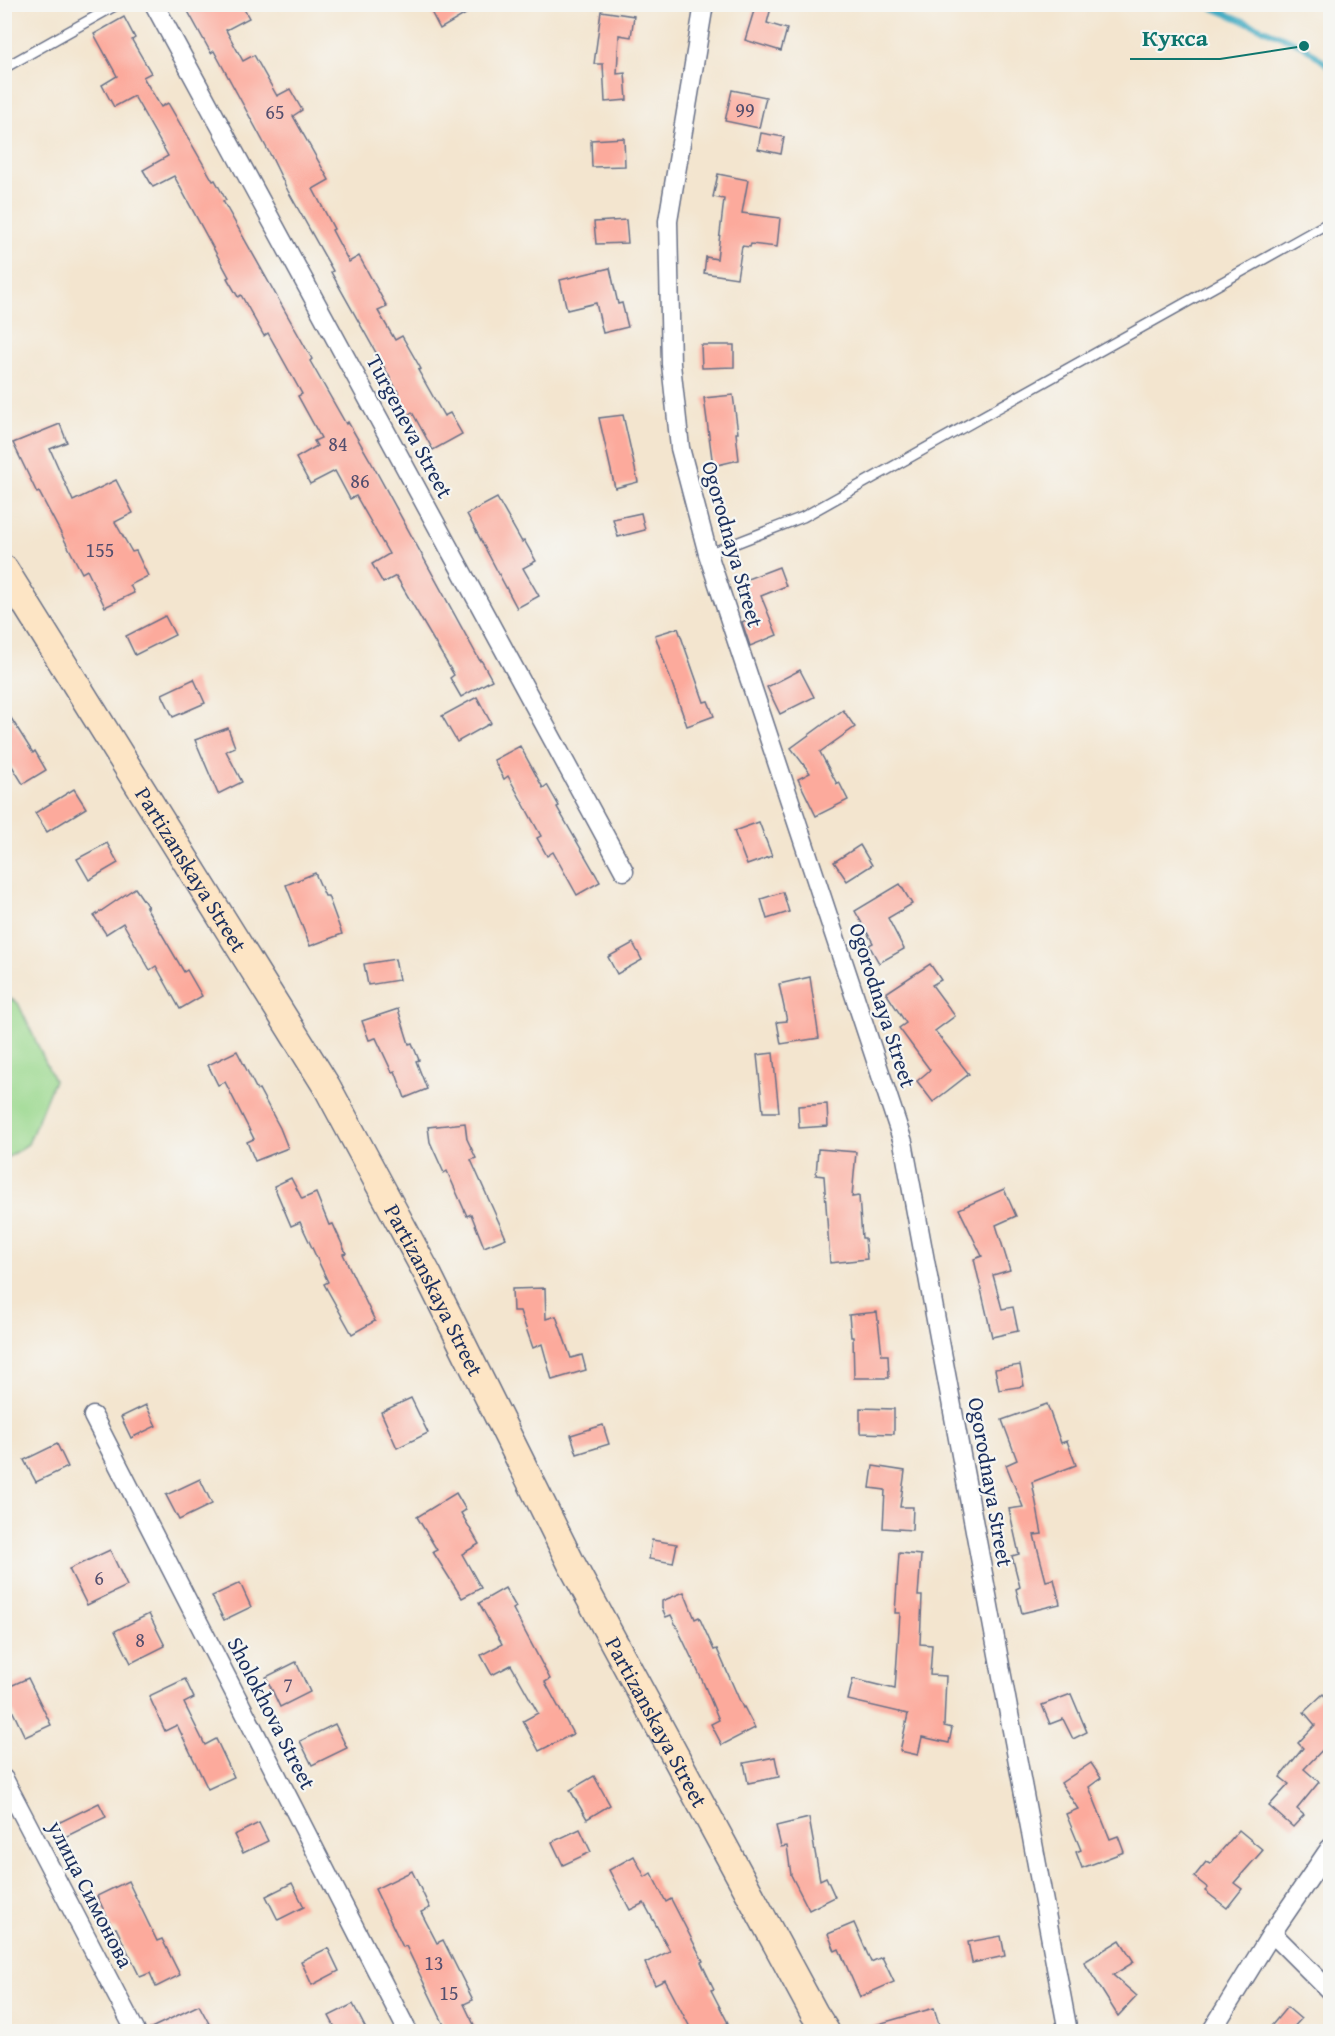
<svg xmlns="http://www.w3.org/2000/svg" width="1335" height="2036" font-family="'Gentium Book Plus',serif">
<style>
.green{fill:#9ad88d;stroke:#5a8476;stroke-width:1.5}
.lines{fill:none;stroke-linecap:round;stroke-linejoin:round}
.stream{stroke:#43acc3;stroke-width:6}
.building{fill:#fcaa9c}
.lane-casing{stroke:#676f86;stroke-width:12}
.street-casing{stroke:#676f86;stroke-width:21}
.secondary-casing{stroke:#676f86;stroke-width:30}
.lane{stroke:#fff;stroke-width:9}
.street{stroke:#fff;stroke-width:18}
.secondary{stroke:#fde5c5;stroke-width:27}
.labels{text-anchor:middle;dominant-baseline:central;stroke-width:4.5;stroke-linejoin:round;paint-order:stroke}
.number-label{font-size:20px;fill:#534e6e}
.street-label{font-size:22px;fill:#1b2f5e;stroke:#f6f6f2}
.leader{fill:none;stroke:#0f766e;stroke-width:2}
.callout-dot{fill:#0f766e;stroke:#f6f6f2;stroke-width:2}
.callout-label{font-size:24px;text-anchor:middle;font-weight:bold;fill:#0f766e;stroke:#f6f6f2;stroke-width:4.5;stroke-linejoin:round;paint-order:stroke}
</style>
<rect width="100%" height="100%" fill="#f6f6f2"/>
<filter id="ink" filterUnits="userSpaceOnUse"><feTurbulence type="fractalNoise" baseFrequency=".0167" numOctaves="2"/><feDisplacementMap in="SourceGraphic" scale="12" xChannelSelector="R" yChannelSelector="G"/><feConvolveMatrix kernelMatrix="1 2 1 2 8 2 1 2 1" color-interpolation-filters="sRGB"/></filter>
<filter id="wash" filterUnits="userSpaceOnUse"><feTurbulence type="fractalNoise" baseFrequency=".008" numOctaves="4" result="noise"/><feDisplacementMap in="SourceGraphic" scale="24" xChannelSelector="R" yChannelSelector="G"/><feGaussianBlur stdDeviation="1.35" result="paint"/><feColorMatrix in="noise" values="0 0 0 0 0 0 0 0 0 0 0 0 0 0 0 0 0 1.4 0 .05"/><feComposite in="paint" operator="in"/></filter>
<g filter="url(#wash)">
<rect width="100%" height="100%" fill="#f3e5cf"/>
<polygon class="green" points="5,996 18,1003 54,1080 28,1144 5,1159"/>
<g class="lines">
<polyline class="stream" points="1203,4 1304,46 1330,67"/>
</g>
<g id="blocks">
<g class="building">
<polygon points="184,4 241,4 249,18 226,30 243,61 254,55 277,96 290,89 302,110 293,116 329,180 313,189 334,229 332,230 349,262 359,256 387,307 378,311 395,340 402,336 421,369 418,370 444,416 450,413 462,434 433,450 412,412 408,415 397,395 399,394 331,272 333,271 288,191 271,156 214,51 211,53"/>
<polygon points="427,4 483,4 440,29"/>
<polygon points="756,4 772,4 767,23 787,29 781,51 745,40"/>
<polygon points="601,11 634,16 631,37 619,35 617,74 625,73 627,100 605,102 603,64 594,64"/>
<polygon points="124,17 135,38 132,40 151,73 143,77 161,107 168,103 213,181 215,180 226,200 223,201 312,359 310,361 346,424 348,422 370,460 480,661 481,660 492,680 461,697 450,678 454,675 396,576 383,583 372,564 389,554 356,496 350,499 335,471 310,484 296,458 317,446 314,441 321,438 298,396 302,394 268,333 264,336 241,295 238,297 227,278 229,277 174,176 153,187 143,170 168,156 134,96 114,107 102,85 117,76 94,34"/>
<polygon points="732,90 766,97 759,128 725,121"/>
<polygon points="761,133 784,137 781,154 758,149"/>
<polygon points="624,138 625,166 592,167 591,140"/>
<polygon points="718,174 748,180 742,213 780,218 777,247 751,244 750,247 742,246 737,278 704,273 706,257 717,259 724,199 713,197"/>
<polygon points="626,220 628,243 596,244 594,222"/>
<polygon points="610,268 618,304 622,303 628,327 603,333 596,303 567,310 560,280"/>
<polygon points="701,345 734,345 734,367 702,368"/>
<polygon points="733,395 738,433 736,433 739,460 713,466 704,398"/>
<polygon points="623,415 638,482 615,488 599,418"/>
<polygon points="60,424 67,442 50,449 73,501 116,480 133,513 115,522 132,552 136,551 148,576 130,585 134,593 105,607 87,570 82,573 39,492 37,493 13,443"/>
<polygon points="497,498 522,542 524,540 536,561 523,568 539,596 517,608 467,514"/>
<polygon points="641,513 645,530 618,537 613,519"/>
<polygon points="779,567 786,586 761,596 777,635 750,646 742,622 751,618 737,583"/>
<polygon points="165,616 175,635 135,655 126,636"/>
<polygon points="678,628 704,702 708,701 714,716 687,726 655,635"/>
<polygon points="800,670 814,697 780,714 767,687"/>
<polygon points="194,679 205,703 173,717 162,694"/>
<polygon points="477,697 491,723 457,742 442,716"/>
<polygon points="4,707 33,753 35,751 46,770 23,784 4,753"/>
<polygon points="843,710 855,727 820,752 837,784 839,782 848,800 816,816 798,779 810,773 791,748"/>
<polygon points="228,728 235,747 226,751 242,782 218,794 195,740"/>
<polygon points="520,746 543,788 547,785 559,806 557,807 600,882 577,895 553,852 547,856 537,838 541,836 508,776 504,779 494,760"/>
<polygon points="74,789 86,808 47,832 35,813"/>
<polygon points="759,822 772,856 747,865 734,831"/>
<polygon points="107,843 118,863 89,880 77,859"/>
<polygon points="860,845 872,865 847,881 834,862"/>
<polygon points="315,873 325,896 328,896 342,934 310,946 286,885"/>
<polygon points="900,884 912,904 888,918 904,949 879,963 869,945 873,943 855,911"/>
<polygon points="135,888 148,907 146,907 184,972 187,970 202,996 180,1009 156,966 150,970 123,923 106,934 94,916"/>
<polygon points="783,892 789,912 767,919 761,899"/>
<polygon points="633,943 642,960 617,974 608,957"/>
<polygon points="395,959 399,980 368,985 364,964"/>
<polygon points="930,964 941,980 932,985 955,1016 935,1031 969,1074 933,1102 917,1081 930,1070 899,1028 906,1023 886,993"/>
<polygon points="810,977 819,1038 781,1044 777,1022 787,1021 779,984"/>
<polygon points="398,1009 409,1044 412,1043 419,1060 416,1061 427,1089 405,1098 395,1071 392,1072 376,1038 369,1040 362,1021"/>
<polygon points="237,1051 257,1090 259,1089 280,1128 288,1148 255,1161 247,1142 254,1139 225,1082 218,1085 208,1065"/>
<polygon points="773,1053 779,1112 763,1112 757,1055"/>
<polygon points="827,1104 828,1126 799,1128 798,1106"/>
<polygon points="465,1123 467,1139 476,1158 471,1160 506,1238 484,1247 471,1214 467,1216 447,1171 444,1173 430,1142 428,1127"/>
<polygon points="818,1149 856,1152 852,1197 859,1196 862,1238 865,1238 867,1259 830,1263 824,1176 816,1175"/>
<polygon points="291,1178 302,1199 316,1193 329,1225 333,1224 346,1253 343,1254 375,1321 352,1334 324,1284 328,1282 300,1222 291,1226 274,1186"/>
<polygon points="1004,1189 1016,1216 996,1225 1010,1270 993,1275 1002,1309 1013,1307 1018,1331 992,1337 974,1259 982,1256 959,1209"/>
<polygon points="545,1288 546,1319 556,1316 571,1358 582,1355 586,1370 552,1380 542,1344 533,1348 520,1311 513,1311 512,1289"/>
<polygon points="877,1312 882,1355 888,1355 889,1378 854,1378 853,1337 851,1337 849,1315"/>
<polygon points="1020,1365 1024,1386 999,1390 995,1369"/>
<polygon points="411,1398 428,1433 397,1448 381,1412"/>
<polygon points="1047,1404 1061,1443 1067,1441 1076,1465 1032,1482 1042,1534 1034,1535 1046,1581 1054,1579 1060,1604 1022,1613 1016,1589 1020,1587 1012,1556 1019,1554 1009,1509 1023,1507 1006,1465 1017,1460 1002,1420"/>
<polygon points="146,1405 156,1426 131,1438 121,1417"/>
<polygon points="860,1408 894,1409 894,1434 860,1433"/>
<polygon points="603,1425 609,1444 577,1454 571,1435"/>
<polygon points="57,1444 68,1467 36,1482 24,1460"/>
<polygon points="873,1466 905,1471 900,1507 913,1507 912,1530 883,1528 885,1490 870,1488"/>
<polygon points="200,1479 212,1504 179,1520 166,1495"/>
<polygon points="456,1493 466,1510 461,1513 479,1544 462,1554 481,1588 462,1598 433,1552 437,1550 417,1517"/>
<polygon points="652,1540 677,1544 673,1563 649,1559"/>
<polygon points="110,1550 127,1586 87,1605 69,1569"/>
<polygon points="899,1553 921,1555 918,1596 922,1596 920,1644 932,1645 930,1675 946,1676 944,1726 952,1728 949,1743 922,1737 918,1755 900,1751 908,1714 848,1700 853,1679 895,1689 900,1613 895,1613"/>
<polygon points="240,1583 251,1607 224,1620 212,1596"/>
<polygon points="505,1588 516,1607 513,1609 550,1679 545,1682 573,1734 539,1751 523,1721 538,1713 511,1665 492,1675 481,1655 502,1644 479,1603"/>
<polygon points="684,1592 695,1619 699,1617 714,1650 717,1649 743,1708 744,1707 755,1728 722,1745 711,1724 719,1720 703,1682 671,1615 666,1617 662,1608 662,1601"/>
<polygon points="149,1614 165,1646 131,1663 115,1631"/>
<polygon points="296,1662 310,1692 280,1707 266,1677"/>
<polygon points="28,1678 51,1725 25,1737 12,1710 4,1714 4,1689"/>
<polygon points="185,1679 194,1698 184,1703 205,1745 216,1739 234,1777 208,1789 177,1725 165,1731 149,1696"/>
<polygon points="1071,1694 1087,1732 1073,1739 1063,1719 1050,1724 1042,1705"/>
<polygon points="1323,1694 1330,1702 1330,1742 1304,1769 1319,1782 1297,1809 1304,1815 1293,1827 1269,1806 1289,1784 1280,1777 1303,1748 1298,1743 1315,1725 1304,1712"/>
<polygon points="335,1724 347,1748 312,1765 300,1741"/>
<polygon points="775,1757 779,1777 748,1783 744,1763"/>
<polygon points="1091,1763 1101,1778 1089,1787 1110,1839 1118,1836 1124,1852 1082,1868 1076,1852 1081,1850 1066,1814 1078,1809 1061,1783"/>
<polygon points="594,1776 610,1805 587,1819 570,1790"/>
<polygon points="99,1803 106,1817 65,1837 58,1823"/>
<polygon points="809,1818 820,1880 826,1877 835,1897 809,1910 791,1875 787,1846 781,1847 776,1826"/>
<polygon points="259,1823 268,1841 243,1853 234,1835"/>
<polygon points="580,1829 591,1852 563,1865 552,1842"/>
<polygon points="1239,1830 1263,1850 1234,1883 1242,1889 1227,1908 1205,1891 1208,1888 1194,1877 1206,1862 1210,1864"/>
<polygon points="634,1856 645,1877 651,1873 666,1902 671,1899 703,1961 701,1962 714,1989 711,1990 728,2023 711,2031 692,2031 665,1980 655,1985 645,1963 670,1951 644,1903 630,1910 609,1870"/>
<polygon points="412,1871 430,1908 421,1912 437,1943 443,1940 473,2000 464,2004 477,2031 447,2031 406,1946 403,1947 375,1889"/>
<polygon points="128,1881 157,1941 162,1939 180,1975 156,1987 150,1973 140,1977 116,1928 113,1929 97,1896"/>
<polygon points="292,1883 304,1907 278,1920 266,1896"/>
<polygon points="854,1923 871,1962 882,1957 894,1982 860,1997 839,1949 835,1951 828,1934"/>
<polygon points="1001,1936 1005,1956 972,1963 968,1942"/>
<polygon points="1120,1940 1134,1962 1113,1975 1137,1996 1118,2016 1084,1962"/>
<polygon points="328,1948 339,1971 312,1985 301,1961"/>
<polygon points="353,2004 367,2031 337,2031 329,2016"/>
<polygon points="199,2005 213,2031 147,2031 147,2030"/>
<polygon points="1287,2007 1301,2019 1290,2031 1267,2031"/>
<polygon points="934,2008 941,2031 868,2031 868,2027"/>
</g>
</g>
</g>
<g filter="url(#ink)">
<use href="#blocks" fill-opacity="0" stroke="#676f86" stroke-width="1.5"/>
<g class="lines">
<g class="lane-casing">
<g id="lane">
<polyline points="4,68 118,4"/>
<polyline points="708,554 803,517 1330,222"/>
</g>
</g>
<g class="street-casing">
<g id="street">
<polyline points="154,4 624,871"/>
<polyline points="704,4 668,221 671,364 680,448 708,554 903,1142 1068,2032"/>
<polyline points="93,1416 408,2032"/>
<polyline points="4,1779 136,2032"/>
<polyline points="1272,1933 1330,1991"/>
<polyline points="1211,2032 1272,1933 1330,1848"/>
</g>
</g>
<g class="secondary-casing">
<g id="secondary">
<path id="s1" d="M4,569L327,1087L428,1275L571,1563L814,2013L826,2032"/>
</g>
</g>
<use href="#lane" class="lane"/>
<use href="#street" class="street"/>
<use href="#secondary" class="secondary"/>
</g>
</g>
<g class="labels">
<g class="number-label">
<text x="745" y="109">99</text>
<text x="275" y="111">65</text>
<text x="338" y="443">84</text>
<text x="360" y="480">86</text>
<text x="100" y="549">155</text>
<text x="99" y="1577">6</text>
<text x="140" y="1639">8</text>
<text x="288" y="1684">7</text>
<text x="434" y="1962">13</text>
<text x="449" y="1992">15</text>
</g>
<g class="street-label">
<text transform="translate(410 426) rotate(62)">Turgeneva Street</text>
<text transform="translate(733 544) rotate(74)">Ogorodnaya Street</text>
<text stroke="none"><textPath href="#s1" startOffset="354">Partizanskaya Street</textPath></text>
<text transform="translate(883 1005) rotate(72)">Ogorodnaya Street</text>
<text stroke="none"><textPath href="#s1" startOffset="840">Partizanskaya Street</textPath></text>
<text transform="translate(991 1482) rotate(80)">Ogorodnaya Street</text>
<text transform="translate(272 1713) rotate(63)">Sholokhova Street</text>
<text stroke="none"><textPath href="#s1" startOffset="1326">Partizanskaya Street</textPath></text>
<text transform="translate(91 1894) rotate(63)">улица Симонова</text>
</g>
</g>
<path class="leader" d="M1304 46L1220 59H1130"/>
<circle class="callout-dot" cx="1304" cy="46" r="6"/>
<g class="callout-label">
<text x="1175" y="46">Кукса</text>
</g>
<rect width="1335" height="2036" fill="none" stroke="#f6f6f2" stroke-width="24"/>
</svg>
